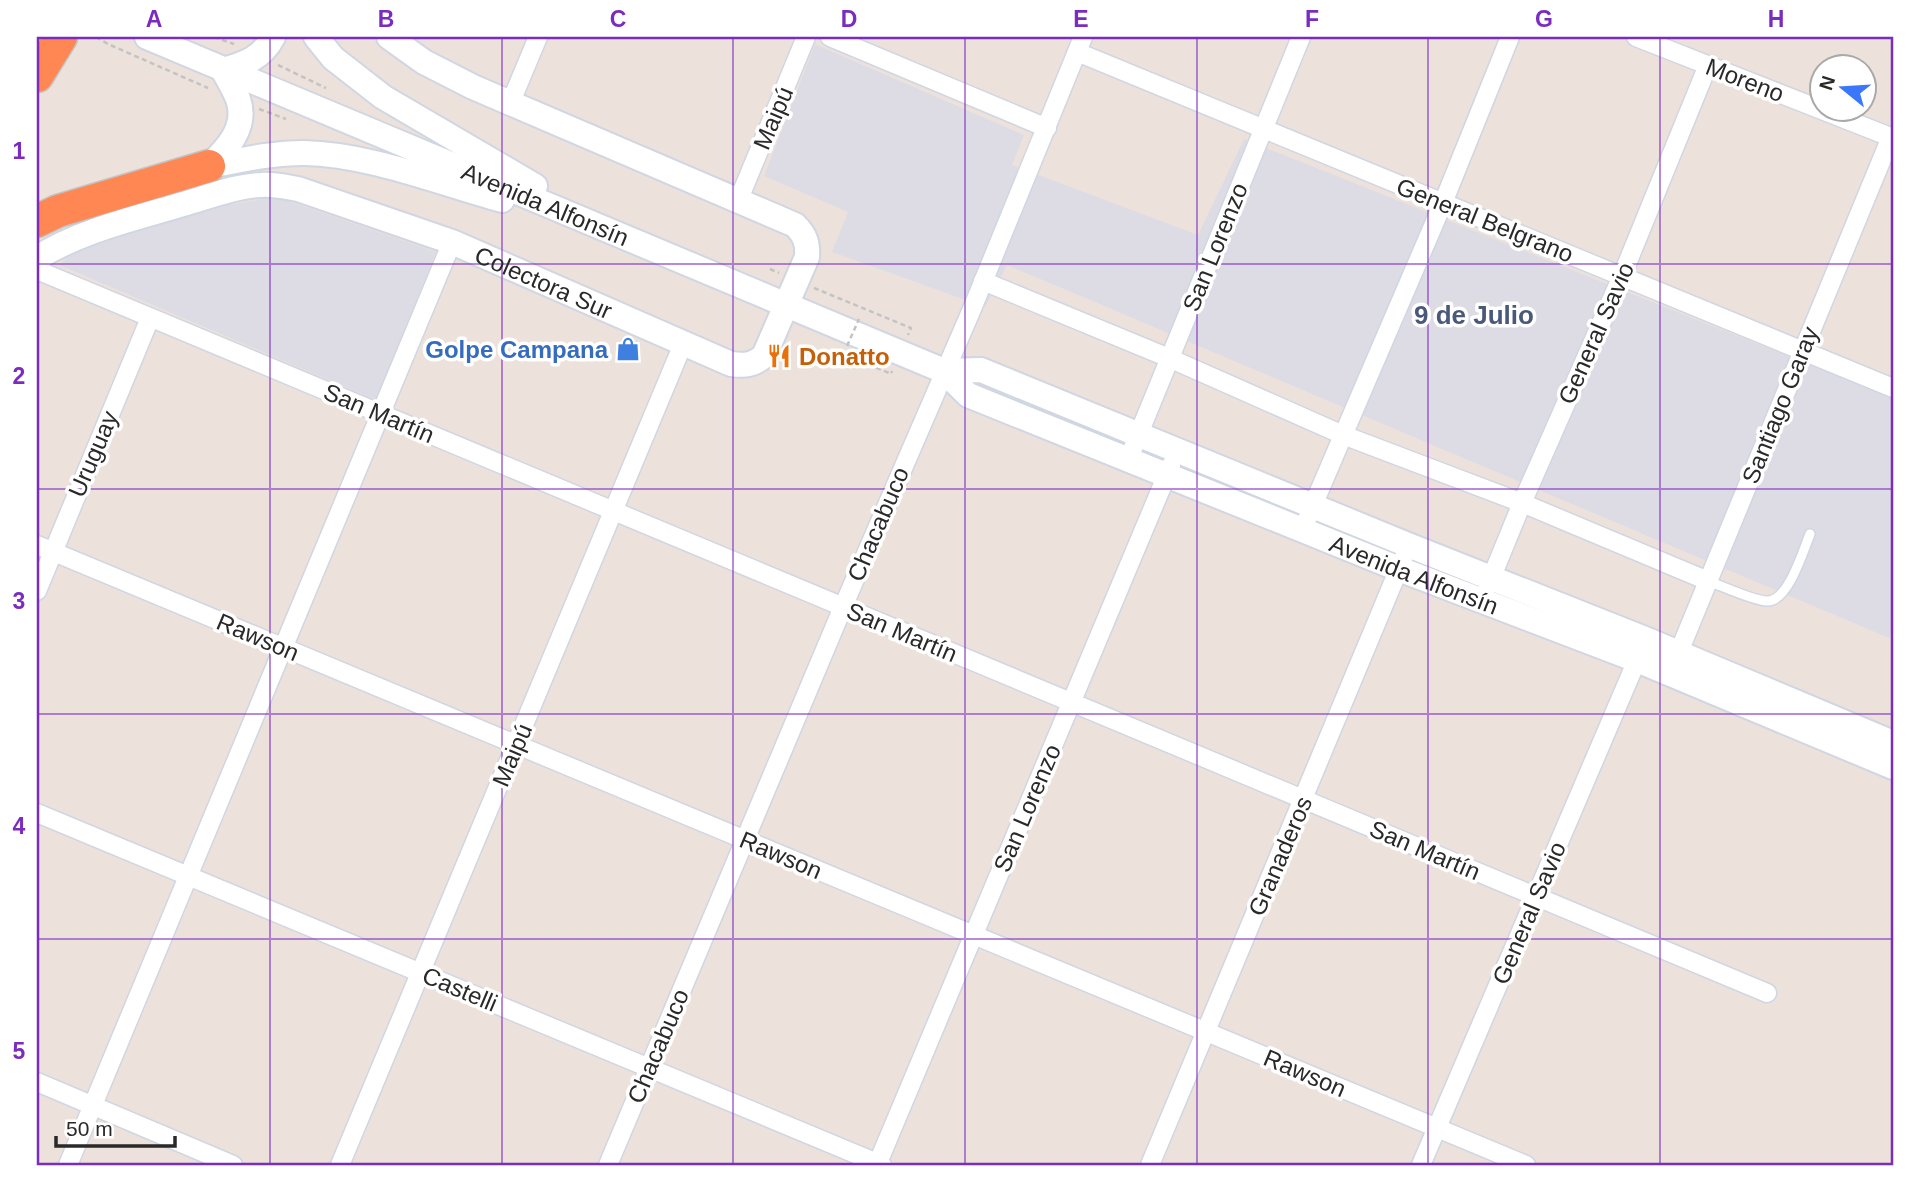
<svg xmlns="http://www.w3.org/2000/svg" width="1930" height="1202" font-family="Arial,sans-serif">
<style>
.industrial{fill:#dddce4}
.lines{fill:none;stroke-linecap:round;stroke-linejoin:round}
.lane-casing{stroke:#d0d6e2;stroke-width:12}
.street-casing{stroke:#d0d6e2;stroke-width:21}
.secondary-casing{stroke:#d0d6e2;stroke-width:28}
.highway-casing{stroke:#c3c3c3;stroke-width:35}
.path{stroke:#c3c3c3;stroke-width:2.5;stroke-dasharray:5 3.5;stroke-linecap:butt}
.lane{stroke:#fff;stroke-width:9}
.street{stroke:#fff;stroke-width:18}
.secondary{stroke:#fff;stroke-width:24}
.highway{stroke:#fe8754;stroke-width:32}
.path-bridge{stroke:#c3c3c3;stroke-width:2.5;stroke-dasharray:5 3.5;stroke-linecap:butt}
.grid{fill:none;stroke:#7b2cbf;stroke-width:2;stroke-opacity:0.55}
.labels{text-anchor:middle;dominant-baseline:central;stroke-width:7;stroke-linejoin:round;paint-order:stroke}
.street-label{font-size:24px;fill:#292929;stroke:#fff}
.shop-label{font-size:24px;font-weight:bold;fill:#366cbe;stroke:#fff;text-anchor:end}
.food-label{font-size:24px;font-weight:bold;fill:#c56008;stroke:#fff;text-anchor:start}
.neighbourhood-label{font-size:26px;font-weight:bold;fill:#4a597a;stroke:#fff}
.neatline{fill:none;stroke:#7b2cbf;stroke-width:2.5}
.grid-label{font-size:23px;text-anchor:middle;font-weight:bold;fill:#7b2cbf}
</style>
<rect width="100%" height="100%" fill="#ece2db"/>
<g class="industrial">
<polygon points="815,44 1024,135 1012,165 1198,235 1244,139 1893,398 1893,629 1889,638 1007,265 985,307 832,252 848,212 764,176"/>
<polygon points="276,197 436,252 376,400 59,265 73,253 191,211"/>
</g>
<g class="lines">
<g class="lane-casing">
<path id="lane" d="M1708,581C1722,586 1754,601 1767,601C1788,602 1803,551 1810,534"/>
</g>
<g class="street-casing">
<g id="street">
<polyline points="830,37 1047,128"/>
<polyline points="1636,37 1893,138"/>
<polyline points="1077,52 1893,388"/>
<polyline points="510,104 538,37"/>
<polyline points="739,199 806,37"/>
<polyline points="37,270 1767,993"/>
<polyline points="983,281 1169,358 1343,435 1522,503 1708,581"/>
<polyline points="1129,458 1301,37"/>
<polyline points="1308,517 1443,203 1510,37"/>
<polyline points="37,545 1526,1165"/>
<polyline points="1488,586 1522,503 1622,276 1708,65"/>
<polyline points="37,591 150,318"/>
<polyline points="1674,664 1891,137"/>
<polyline points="37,813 882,1165"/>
<polyline points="37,1082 233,1165"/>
<polyline points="68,1165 452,242"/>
<polyline points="340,1165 683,344"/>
<polyline points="608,1165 843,607 972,309 1083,37"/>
<polyline points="877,1165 1171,465"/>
<polyline points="1150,1165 1403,559"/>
<polyline points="1421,1165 1637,660"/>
</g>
</g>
<g class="secondary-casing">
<g id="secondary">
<path id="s1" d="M147,37L944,371L968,395L1399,569L1637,660L1893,767"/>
<polyline points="316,37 333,58 383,97 535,186"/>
<path d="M223,70C245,64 262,58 273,37"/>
<path d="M209,166C241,160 272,153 304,153C368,154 440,183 502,200"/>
<path d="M209,166C227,149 248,127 238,99C234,89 228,79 223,70"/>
<path id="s2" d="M37,258C82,230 133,219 183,204C208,197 235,186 261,185C274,184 286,187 298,189L452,242L731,364C745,366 753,365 764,356L807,257C808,243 805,235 795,225L473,87L424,62L389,37"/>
<polyline points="944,371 981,370 1408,545 1645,639 1893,743"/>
</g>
</g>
<g class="highway-casing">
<g id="highway">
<polyline points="37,76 61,37"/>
<polyline points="37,221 58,211 209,166"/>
</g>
</g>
<g class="path">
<polyline points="96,37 108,44 208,88"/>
<polyline points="214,37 234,44"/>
<polyline points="278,65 326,88"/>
<polyline points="259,109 286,119"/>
<polyline points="770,269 779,273"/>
<polyline points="814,288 911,328 908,335"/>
<polyline points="845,354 891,374 892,371"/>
</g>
<use href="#lane" class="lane"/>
<use href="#street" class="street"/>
<use href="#secondary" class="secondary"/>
<use href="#highway" class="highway"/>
<polyline class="path-bridge" points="847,346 859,319"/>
</g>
<path class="grid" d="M270,37V1165M502,37V1165M733,37V1165M965,37V1165M1197,37V1165M1428,37V1165M1660,37V1165M37,264H1893M37,489H1893M37,714H1893M37,939H1893"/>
<defs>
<g id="shop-bare" transform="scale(1.89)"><path d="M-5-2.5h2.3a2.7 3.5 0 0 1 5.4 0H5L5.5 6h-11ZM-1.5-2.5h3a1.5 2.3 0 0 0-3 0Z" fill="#3f7fe0" stroke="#fff" stroke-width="2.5" paint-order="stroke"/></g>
<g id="restaurant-bare" transform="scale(1.89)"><path d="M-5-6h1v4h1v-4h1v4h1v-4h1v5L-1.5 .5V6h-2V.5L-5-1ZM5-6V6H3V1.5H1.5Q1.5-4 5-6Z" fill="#e8710a" stroke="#fff" stroke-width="2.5" paint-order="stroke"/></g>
</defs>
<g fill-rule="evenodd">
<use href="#shop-bare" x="628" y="349"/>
<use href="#restaurant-bare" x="779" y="356"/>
</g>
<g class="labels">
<g class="street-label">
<text transform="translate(1745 80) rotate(21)">Moreno</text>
<text transform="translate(773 118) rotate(-67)">Maipú</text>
<text stroke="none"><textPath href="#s1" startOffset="432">Avenida Alfonsín</textPath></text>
<text transform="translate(1485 220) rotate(22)">General Belgrano</text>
<text transform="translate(1215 247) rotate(-68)">San Lorenzo</text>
<text stroke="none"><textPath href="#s2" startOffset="537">Colectora Sur</textPath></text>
<text transform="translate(1596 333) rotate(-66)">General Savio</text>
<text transform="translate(1780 405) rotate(-68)">Santiago Garay</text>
<text transform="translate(379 413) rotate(23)">San Martín</text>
<text transform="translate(93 454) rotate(-67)">Uruguay</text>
<text transform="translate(878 524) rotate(-67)">Chacabuco</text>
<text stroke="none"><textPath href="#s1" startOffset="1379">Avenida Alfonsín</textPath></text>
<text transform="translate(902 632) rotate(23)">San Martín</text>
<text transform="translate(258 637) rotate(23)">Rawson</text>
<text transform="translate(512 755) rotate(-67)">Maipú</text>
<text transform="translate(1027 808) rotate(-67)">San Lorenzo</text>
<text transform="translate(1425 850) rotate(23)">San Martín</text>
<text transform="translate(781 855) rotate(23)">Rawson</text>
<text transform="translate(1280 856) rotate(-67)">Granaderos</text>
<text transform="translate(1529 913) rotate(-67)">General Savio</text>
<text transform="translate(460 989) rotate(23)">Castelli</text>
<text transform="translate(658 1046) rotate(-67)">Chacabuco</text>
<text transform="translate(1305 1073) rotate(23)">Rawson</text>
</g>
<g class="shop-label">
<text x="608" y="349">Golpe Campana</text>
</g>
<g class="food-label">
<text x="799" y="356">Donatto</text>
</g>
<g class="neighbourhood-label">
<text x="1474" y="315">9 de Julio</text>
</g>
</g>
<rect width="1930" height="1202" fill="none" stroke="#ffffff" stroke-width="77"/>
<g transform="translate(1843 88) rotate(288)"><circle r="33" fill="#ffffff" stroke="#a9a9a9" stroke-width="2"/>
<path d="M0-5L12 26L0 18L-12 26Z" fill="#3a77fa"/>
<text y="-10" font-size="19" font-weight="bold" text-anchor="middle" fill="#292929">N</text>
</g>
<path d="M56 1136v10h119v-10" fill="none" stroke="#292929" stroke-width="3.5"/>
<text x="66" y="1136" font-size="21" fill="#292929" stroke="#ffffff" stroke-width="5" paint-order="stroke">50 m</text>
<rect x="38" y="38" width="1854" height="1126" class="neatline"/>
<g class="grid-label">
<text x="154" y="27">A</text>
<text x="386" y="27">B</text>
<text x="618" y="27">C</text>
<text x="849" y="27">D</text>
<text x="1081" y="27">E</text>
<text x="1312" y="27">F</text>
<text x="1544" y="27">G</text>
<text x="1776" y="27">H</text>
<text x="19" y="159">1</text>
<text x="19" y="384">2</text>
<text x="19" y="609">3</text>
<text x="19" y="834">4</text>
<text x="19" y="1059">5</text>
</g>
</svg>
